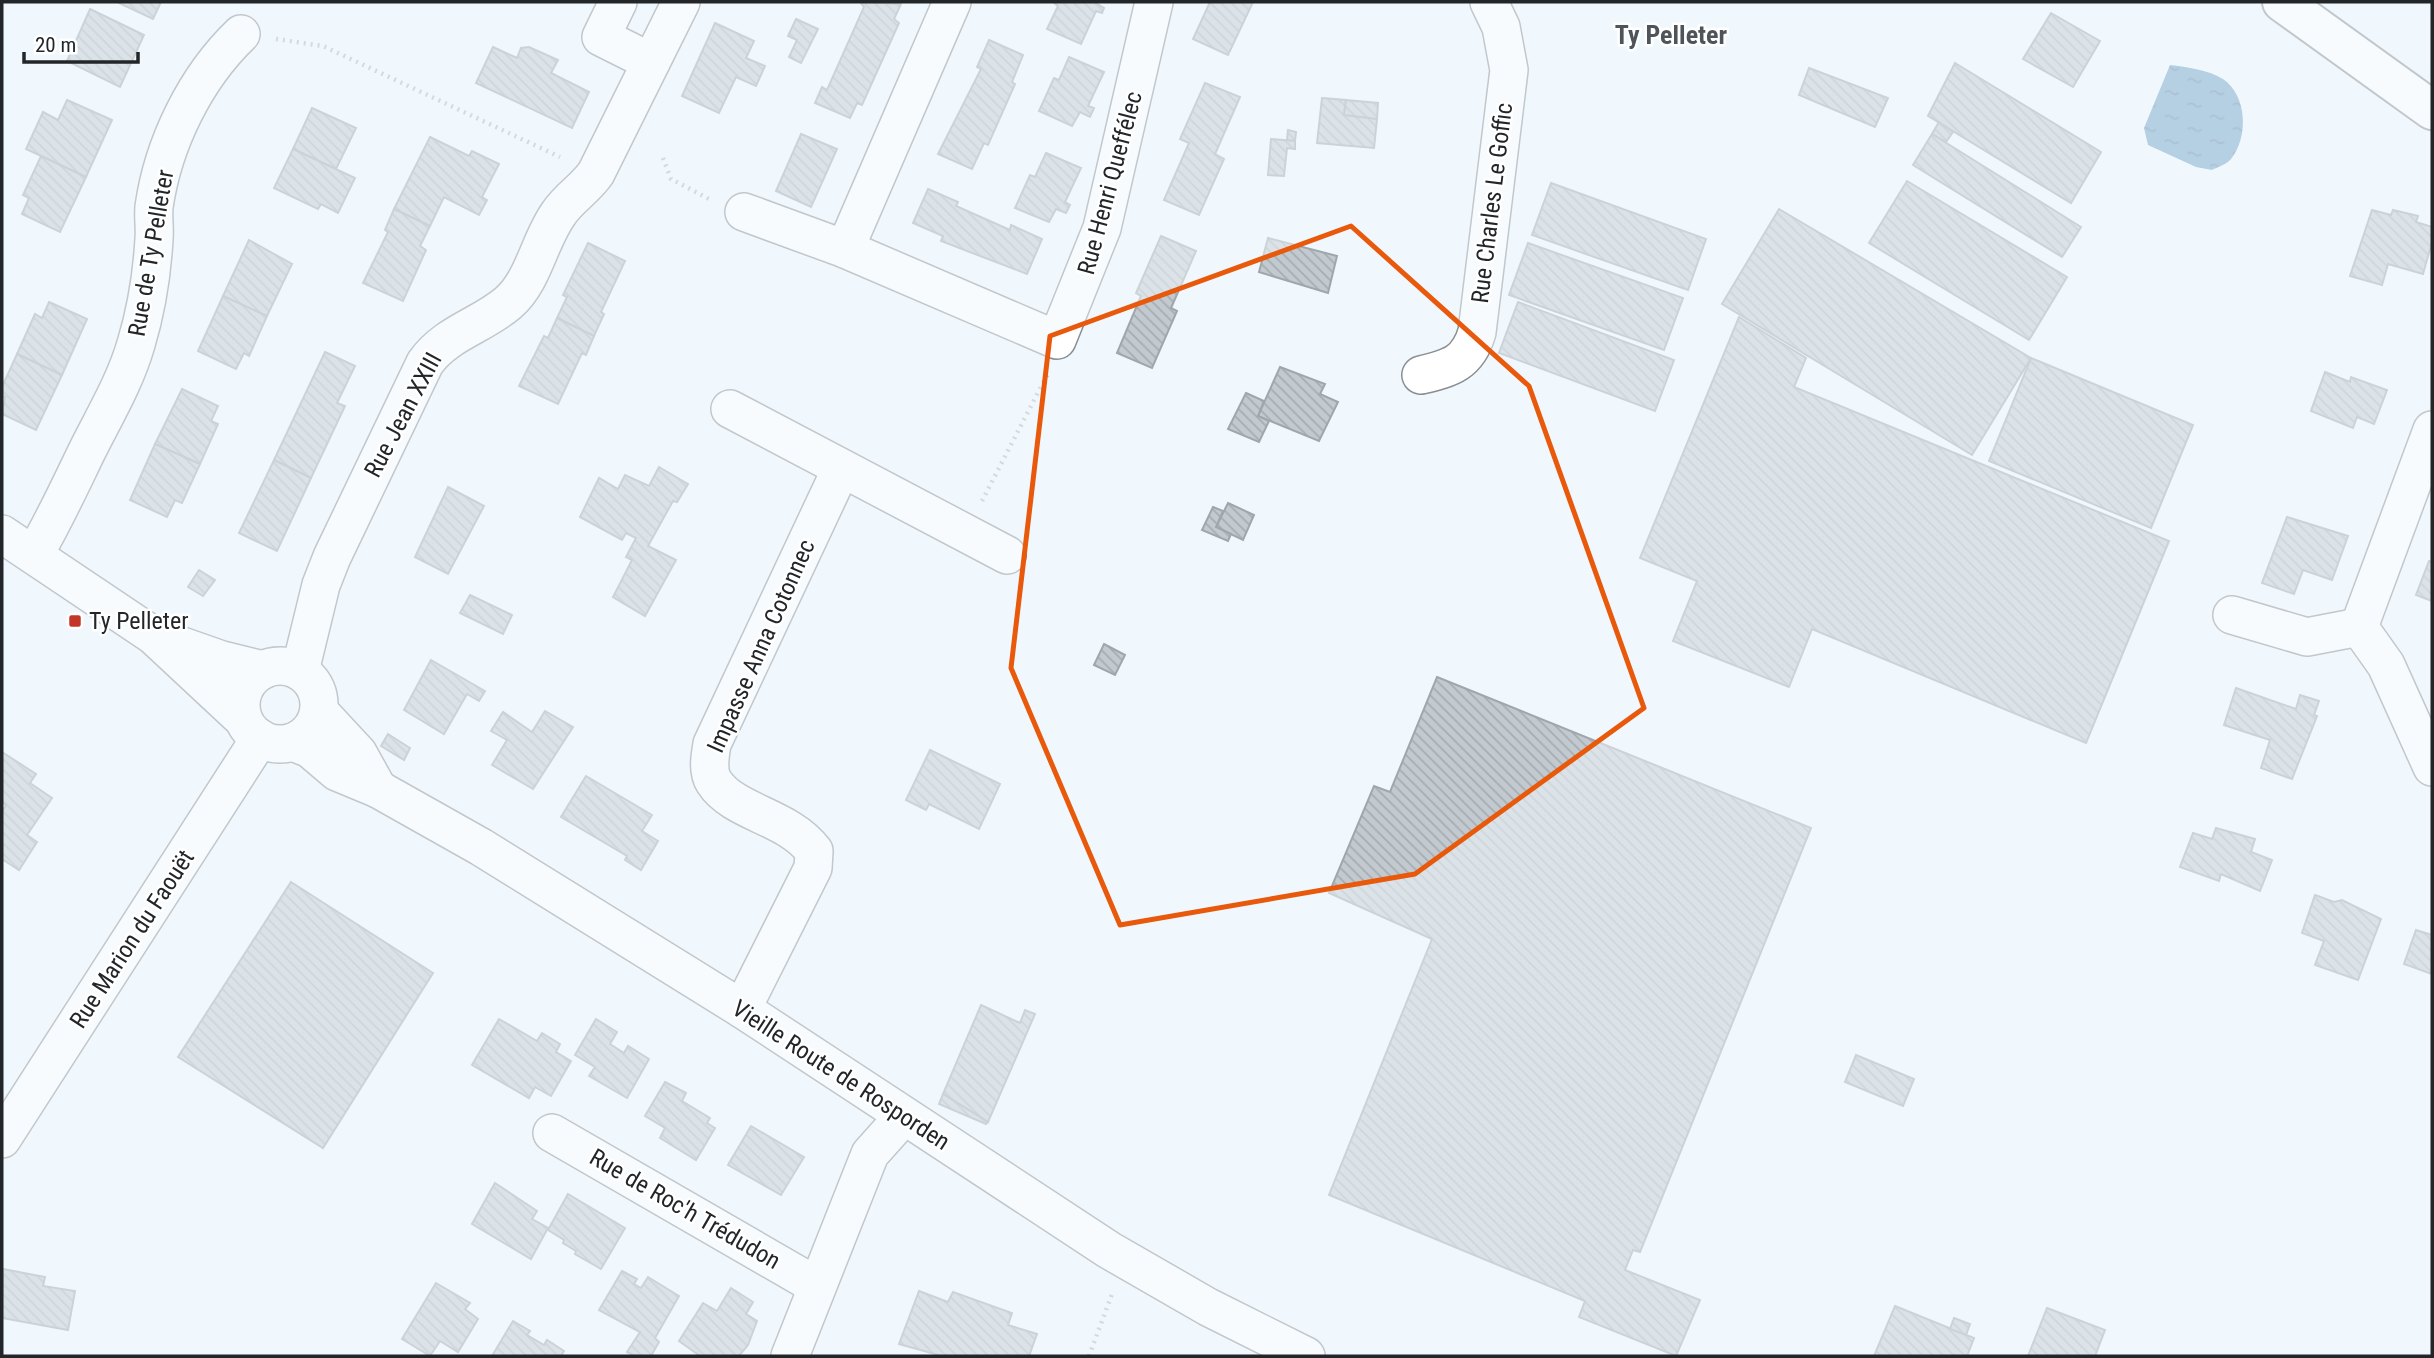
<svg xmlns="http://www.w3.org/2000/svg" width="2434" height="1358" font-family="'Roboto Condensed',sans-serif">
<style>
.water{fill:url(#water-ripples)}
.building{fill:url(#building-back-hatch);stroke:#a0a7ac;stroke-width:2}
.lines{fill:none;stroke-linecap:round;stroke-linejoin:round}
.street-casing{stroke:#888e93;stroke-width:40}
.secondary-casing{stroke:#888e93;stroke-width:42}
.path{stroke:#b1b6ba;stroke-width:4.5;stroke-dasharray:2 5;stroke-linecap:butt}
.street{stroke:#fff;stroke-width:37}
.secondary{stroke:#fff;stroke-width:38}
.marked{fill:none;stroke:#e8590c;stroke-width:5;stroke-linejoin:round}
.poi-dot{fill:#c23528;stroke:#fff;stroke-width:2.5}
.labels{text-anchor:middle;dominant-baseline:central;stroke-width:5;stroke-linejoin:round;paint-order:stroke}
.street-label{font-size:24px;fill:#232628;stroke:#fff}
.poi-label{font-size:24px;fill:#232628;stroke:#fff;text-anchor:start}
.neighbourhood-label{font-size:26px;font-weight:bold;fill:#4e5459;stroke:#fff}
</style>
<defs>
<pattern id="water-ripples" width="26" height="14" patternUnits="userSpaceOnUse" patternTransform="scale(1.75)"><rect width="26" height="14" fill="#6d9fc2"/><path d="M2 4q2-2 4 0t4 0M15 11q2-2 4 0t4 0" fill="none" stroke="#59819e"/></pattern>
<pattern id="building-back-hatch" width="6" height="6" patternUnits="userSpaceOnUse" patternTransform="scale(1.75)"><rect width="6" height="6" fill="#c2cacf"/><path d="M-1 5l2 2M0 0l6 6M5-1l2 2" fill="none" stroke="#a6adb2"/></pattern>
</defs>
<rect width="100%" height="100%" fill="#f1f8fd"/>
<path class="water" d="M2170,65C2187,67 2209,70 2223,79C2247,95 2249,137 2231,159C2227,164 2218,167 2212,170L2196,167L2148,145L2144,128Z"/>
<g class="building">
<polygon points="117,2 161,2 153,19"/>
<polygon points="860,2 901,4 894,19 899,23 862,105 857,103 850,118 815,103 822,87 827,90 864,7"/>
<polygon points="1053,2 1094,2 1104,8 1102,13 1096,11 1081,44 1047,29 1058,6"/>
<polygon points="1210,2 1253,2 1228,55 1193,39"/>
<polygon points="90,9 144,35 120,87 67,61"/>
<polygon points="2051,13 2100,41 2073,87 2023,59"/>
<polygon points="796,19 818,29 801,63 789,57 797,40 788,36"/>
<polygon points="715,23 754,41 746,58 765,66 756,86 736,77 719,113 682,96"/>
<polygon points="989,40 1023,55 1012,82 1015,84 988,145 984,143 972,169 938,154 981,69 977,67"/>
<polygon points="493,47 517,58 521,48 529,47 558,60 551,73 589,92 572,128 476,83"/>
<polygon points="1069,57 1104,72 1088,106 1094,108 1090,117 1080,112 1072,126 1039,111 1054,78 1059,80"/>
<polygon points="1955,63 2101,152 2071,203 1928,116"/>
<polygon points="1809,68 1888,98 1875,127 1799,95"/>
<polygon points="1205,83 1240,97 1215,154 1224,159 1199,215 1164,200 1189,143 1180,139"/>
<polygon points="1322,98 1346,100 1344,115 1377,119 1374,148 1317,143"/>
<polygon points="67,100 112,120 86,177 26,149 43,112 58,120"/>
<polygon points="1346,100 1378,103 1377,119 1344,115"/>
<polygon points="312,108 356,128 336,169 293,149"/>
<polygon points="1939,122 1953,132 1946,142 1932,134"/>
<polygon points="1288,130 1296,132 1295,141 1287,140"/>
<polygon points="801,134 837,149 811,207 776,191"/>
<polygon points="1932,134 2081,227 2062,257 1913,165"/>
<polygon points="430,137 469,156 472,151 499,164 482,197 487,200 479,215 444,197 430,226 394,209"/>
<polygon points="1271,139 1295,141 1295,149 1287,148 1284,176 1268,175"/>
<polygon points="293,149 355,178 338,213 321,204 318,209 274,188"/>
<polygon points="1046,153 1081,168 1065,202 1070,205 1066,213 1056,209 1049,222 1015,208 1030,175 1035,177"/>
<polygon points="41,156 86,177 60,232 22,214 29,198 23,195"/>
<polygon points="1907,181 2067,277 2029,340 1869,243"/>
<polygon points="1551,183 1706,239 1688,290 1532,235"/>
<polygon points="928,189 958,202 956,206 1010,230 1011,225 1042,239 1027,274 941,241 943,236 913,223"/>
<polygon points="394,209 430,226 420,246 426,250 403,301 363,283 388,232 385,230"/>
<polygon points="1779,209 2031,358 1972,455 1722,304"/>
<polygon points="2372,210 2391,215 2393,210 2418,216 2416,222 2432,227 2432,242 2423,274 2388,264 2382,285 2350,276"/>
<polygon points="1161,236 1196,251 1171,308 1177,311 1152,368 1117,353 1141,296 1136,293"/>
<polygon points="1268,238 1337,256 1328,293 1259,272"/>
<polygon points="249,240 292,264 267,316 223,296"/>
<polygon points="588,243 625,261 601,312 604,314 594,336 557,318 567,297 563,295"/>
<polygon points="1528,243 1683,298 1664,350 1509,295"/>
<polygon points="223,296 267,316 249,356 244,353 236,369 198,351"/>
<polygon points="49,302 87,319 62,375 17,354 35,314 42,318"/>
<polygon points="1518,302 1674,360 1655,411 1499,353"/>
<polygon points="1739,317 1806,358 1794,387 2169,541 2086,743 1812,629 1789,687 1673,641 1697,581 1640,558"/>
<polygon points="557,318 594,336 586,355 582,353 558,404 519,386 544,336 548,338"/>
<polygon points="325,352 355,366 337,403 345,406 311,478 274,460"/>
<polygon points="17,354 62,375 36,430 2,414 5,397 2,396 2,387"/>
<polygon points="2031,358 2193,425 2151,528 1989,461"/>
<polygon points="1280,367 1325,384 1320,394 1338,402 1319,441 1258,416"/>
<polygon points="2325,372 2350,382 2351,377 2387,390 2374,424 2357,417 2353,428 2311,411"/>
<polygon points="182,389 218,406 211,421 218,424 200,464 155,444"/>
<polygon points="1246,393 1264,401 1258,416 1269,421 1259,442 1228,429"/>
<polygon points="155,444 200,464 182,503 175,500 167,517 130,500"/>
<polygon points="274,460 311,478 277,551 239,533"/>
<polygon points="659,467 688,484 677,502 673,501 648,546 676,560 645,616 613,597 632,560 626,557 636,538 626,533 622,540 580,517 599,478 618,489 625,475 649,486"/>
<polygon points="448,487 484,506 448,574 415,557"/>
<polygon points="1228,503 1254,515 1243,540 1216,527"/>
<polygon points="1213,507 1223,511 1216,527 1231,534 1228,541 1202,530"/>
<polygon points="2287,517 2348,536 2332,580 2303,570 2294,594 2262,583"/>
<polygon points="2429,561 2432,562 2432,601 2416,595"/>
<polygon points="199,570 215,580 203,596 188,587"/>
<polygon points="470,595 512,615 503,634 460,613"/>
<polygon points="1104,644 1125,655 1115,675 1094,665"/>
<polygon points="431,660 485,691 479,701 467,694 444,734 404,710"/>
<polygon points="1437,677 1811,828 1640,1252 1633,1250 1625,1270 1700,1300 1676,1356 1579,1317 1585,1301 1329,1195 1432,939 1329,893 1374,786 1390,792"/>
<polygon points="2236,688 2296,709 2300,695 2319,701 2314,715 2317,716 2292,779 2261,768 2270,740 2224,725"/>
<polygon points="545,711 573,727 533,789 492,765 507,740 491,731 503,712 532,732"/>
<polygon points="388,734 410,748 404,760 381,746"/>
<polygon points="930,750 1000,784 979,829 929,804 926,810 906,800"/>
<polygon points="2,752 36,774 30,783 52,798 27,835 37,842 19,870 2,859 2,812 6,805 2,802"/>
<polygon points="586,776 652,815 642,831 658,841 641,870 625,860 627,856 561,817"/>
<polygon points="2216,828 2255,839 2251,852 2272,860 2260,891 2221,874 2219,881 2180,867 2193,833 2212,839"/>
<polygon points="291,882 433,973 323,1148 178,1057"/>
<polygon points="2315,895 2334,902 2342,900 2381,919 2358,980 2315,965 2324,941 2302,933"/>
<polygon points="2416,930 2432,935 2432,974 2404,964"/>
<polygon points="981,1005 1020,1023 1025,1010 1035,1014 988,1122 943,1094"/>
<polygon points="499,1019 537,1041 542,1033 560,1044 556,1052 571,1061 551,1096 535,1087 529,1098 472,1065"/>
<polygon points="596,1019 617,1032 610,1044 624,1053 628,1046 649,1059 627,1098 589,1076 595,1067 575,1055"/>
<polygon points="1856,1055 1914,1079 1903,1106 1845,1082"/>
<polygon points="665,1082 686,1093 682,1101 710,1118 707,1123 715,1128 696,1160 660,1138 665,1128 645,1116"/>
<polygon points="943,1094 988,1122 986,1124 939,1104"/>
<polygon points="751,1126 804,1157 781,1195 728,1165"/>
<polygon points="495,1183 537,1211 532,1219 548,1228 531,1259 472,1224"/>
<polygon points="568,1194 625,1228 601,1269 575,1254 576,1251 563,1243 564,1240 548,1230"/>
<polygon points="3,1269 45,1277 43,1286 75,1291 68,1330 2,1318"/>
<polygon points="622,1271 637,1279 634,1284 641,1288 648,1277 679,1296 655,1338 659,1342 651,1356 635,1356 627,1352 640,1332 599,1310"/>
<polygon points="436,1283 470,1303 465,1309 478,1319 458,1352 440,1341 430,1356 402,1339"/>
<polygon points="731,1288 753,1302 746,1314 757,1321 748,1345 739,1356 700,1356 679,1341 703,1303 717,1311"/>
<polygon points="919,1291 948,1302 953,1292 1012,1313 1008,1325 1037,1334 1029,1356 942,1356 899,1344"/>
<polygon points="1895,1306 1974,1338 1967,1356 1874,1356"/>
<polygon points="2047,1308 2105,1330 2095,1356 2028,1356"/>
<polygon points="1954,1318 1970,1324 1966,1335 1950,1329"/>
<polygon points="513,1321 530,1331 527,1335 544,1345 547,1340 564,1351 561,1356 492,1356"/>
</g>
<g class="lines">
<g class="street-casing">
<g id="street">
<polyline points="618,2 601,37 651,62"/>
<polyline points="744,212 845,249 1057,340 1102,228 1154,2"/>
<polyline points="845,249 952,2"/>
<path d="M1421,375C1451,368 1468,363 1477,332L1509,70L1501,27L1489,2"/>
<polyline points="730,409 1007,555"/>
<polyline points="2432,430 2359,627 2386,665 2432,767"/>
<polyline points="2,534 154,636 243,719"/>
<path d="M34,555C54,521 70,486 87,451C105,415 125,382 136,344C146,311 152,274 154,239C155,229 153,218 154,207C163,144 195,78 241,34"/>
<polyline points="2232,615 2307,637 2359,627"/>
<polyline points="165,640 222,660 263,670"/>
<circle cx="280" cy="705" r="39"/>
<path d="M300,671L321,585L332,557L425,363C446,333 481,326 508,303C534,281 539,240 559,213C569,198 585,189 596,173L681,2"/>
<polyline points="319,711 358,753 378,789"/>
<polyline points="293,742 310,749 337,772 378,789 481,847 742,1009 1109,1250 1208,1307 1306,1356"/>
<path d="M742,1009L813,868L814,851C788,816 734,813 714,782C707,771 710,756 712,744L841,469"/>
<polyline points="552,1133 817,1286"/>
<polyline points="2,1139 260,738"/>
<polyline points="790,1356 870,1154 904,1116"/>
</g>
</g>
<g class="secondary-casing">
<polyline id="secondary" points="2282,2 2432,110"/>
</g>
<g class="path">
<polyline points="276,39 323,46 560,157"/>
<polyline points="663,158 671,179 709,199"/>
<polyline points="982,501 1047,375"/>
<polyline points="1089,1356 1112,1294"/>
</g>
<use href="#street" class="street"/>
<use href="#secondary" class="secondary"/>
</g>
<path d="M0 0H2434V1358H0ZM1351,226L1529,386L1644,708L1415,874L1120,925L1011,668L1050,336Z" fill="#f1f8fd" fill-opacity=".55" fill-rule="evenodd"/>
<path class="marked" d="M1351,226L1529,386L1644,708L1415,874L1120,925L1011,668L1050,336Z"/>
<rect class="poi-dot" x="68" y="614" width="14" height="14" rx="3.5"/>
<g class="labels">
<g class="street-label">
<text transform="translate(1110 183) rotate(-75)">Rue Henri Queffélec</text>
<text transform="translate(1492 203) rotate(-83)">Rue Charles Le Goffic</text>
<text transform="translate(151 253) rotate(-80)">Rue de Ty Pelleter</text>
<text transform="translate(403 415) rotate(-62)">Rue Jean XXIII</text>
<text transform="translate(761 646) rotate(-66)">Impasse Anna Cotonnec</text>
<text transform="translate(132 939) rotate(-57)">Rue Marion du Faouët</text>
<text transform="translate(841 1075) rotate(33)">Vieille Route de Rosporden</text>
<text transform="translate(685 1209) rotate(30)">Rue de Roc'h Trédudon</text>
</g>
<g class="poi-label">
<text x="89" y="621">Ty Pelleter</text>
</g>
<g class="neighbourhood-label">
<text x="1671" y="35">Ty Pelleter</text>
</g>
</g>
<rect width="2434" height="1358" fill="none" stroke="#232628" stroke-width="7"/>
<path d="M24 52v10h114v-10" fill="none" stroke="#232628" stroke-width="3.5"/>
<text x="35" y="52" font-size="21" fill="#232628" stroke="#ffffff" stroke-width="5" paint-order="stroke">20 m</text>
</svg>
